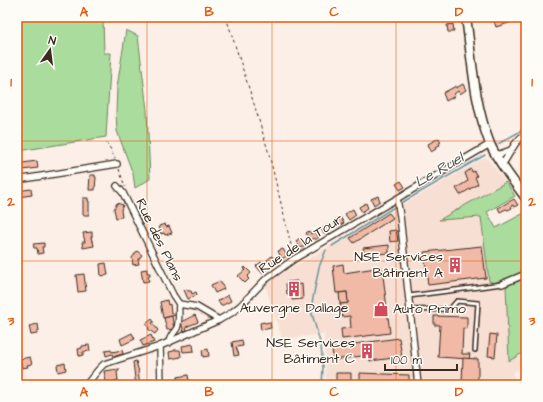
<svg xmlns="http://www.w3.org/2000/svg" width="543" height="402" font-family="'Architects Daughter',sans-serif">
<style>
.built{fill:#f8dfd4}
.green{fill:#a9dc9d;stroke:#72835e}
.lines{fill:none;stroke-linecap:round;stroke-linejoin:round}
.stream{stroke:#6c949a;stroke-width:1.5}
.building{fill:#f1baa6;stroke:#3b2a1e}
.service-casing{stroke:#3b2a1e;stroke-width:6}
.minor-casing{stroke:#3b2a1e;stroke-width:8}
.secondary-casing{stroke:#3b2a1e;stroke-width:11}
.path{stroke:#3b2a1e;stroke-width:1;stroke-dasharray:3 3;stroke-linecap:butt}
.service{stroke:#fdfcf7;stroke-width:3}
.minor{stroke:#fdfcf7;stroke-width:5.5}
.secondary{stroke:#fdfcf7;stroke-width:8}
.grid{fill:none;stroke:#e8590c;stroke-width:1;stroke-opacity:0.55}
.labels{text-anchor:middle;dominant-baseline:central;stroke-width:3;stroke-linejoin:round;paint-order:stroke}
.street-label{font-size:14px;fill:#3b2a1e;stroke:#fdfcf7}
.poi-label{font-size:14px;fill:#3b2a1e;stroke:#fdfcf7;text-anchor:end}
.water-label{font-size:15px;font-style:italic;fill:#505652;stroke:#fdfcf7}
.neatline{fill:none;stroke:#e8590c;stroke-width:1.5}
.grid-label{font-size:13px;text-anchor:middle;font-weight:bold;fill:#e8590c}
</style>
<rect width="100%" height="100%" fill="#fbefe7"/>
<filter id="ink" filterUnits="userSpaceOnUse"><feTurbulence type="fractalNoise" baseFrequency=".025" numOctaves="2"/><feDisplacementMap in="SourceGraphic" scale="8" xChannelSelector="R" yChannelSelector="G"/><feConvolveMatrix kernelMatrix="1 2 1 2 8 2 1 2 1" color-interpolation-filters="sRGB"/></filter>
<g filter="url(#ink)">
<polygon class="built" points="486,157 506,182 440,220 481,217 489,281 494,283 506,278 509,360 523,353 526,359 526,366 512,373 519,385 326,385 324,334 282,339 265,285 273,279 293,266 304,261"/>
<g class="green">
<polygon points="17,17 103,17 104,53 111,53 106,137 19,151 19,176 17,177"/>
<polygon points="126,30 138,36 147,110 150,179 135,188 133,174 117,131 116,113 117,87"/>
<polygon points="506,182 515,196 487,212 496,228 526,212 526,270 494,283 489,281 481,217 439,220"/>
<polygon points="526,278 526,351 509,361 506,286"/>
</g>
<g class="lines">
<g class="stream">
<polyline points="498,144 526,128"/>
<polyline points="403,202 485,155"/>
<polyline points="332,246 396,206"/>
<polyline points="322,385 323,367 321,346 311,310 313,298 319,267 326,250"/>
</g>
</g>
<g class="building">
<polygon points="506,17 510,17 511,21 509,22 509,23 496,27 494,21"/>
<polygon points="453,24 454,32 448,32 447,25"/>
<polygon points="463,84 466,90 460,94 458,91 454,94 455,96 446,101 443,93 456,86 456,88"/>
<polygon points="439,138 441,142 439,143 440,145 435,147 436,149 431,152 428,144"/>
<polygon points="37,161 38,168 23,170 22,163"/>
<polygon points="471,169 472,172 474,171 477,176 475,177 478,184 460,195 456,188 468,181 465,173"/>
<polygon points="90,175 95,175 95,177 96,177 95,190 89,190"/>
<polygon points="401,181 405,187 400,190 396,184"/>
<polygon points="31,189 32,195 18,197 17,191"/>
<polygon points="378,196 380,201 374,205 371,199"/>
<polygon points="83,198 88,198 88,201 89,201 89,215 83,215"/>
<polygon points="514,199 518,205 514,207 513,205 511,206 512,208 508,210 506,209 500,212 498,208"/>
<polygon points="117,203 123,205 121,210 122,217 116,218 114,209"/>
<polygon points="366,203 368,208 362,212 359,207"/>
<polygon points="353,209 356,215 349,220 345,214"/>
<polygon points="389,213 393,218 354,243 350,238"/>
<polygon points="340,217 344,223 336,227 333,221"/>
<polygon points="165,224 166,227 169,226 172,233 165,235 164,233 161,234 159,226"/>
<polygon points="328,225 331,230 324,234 321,229"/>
<polygon points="396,230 398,241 390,242 389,231"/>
<polygon points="309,231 311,234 315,232 319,237 315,240 314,238 310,240 306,233"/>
<polygon points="92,232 92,237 91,237 92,241 93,241 94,246 83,248 82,242 85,242 83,233"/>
<polygon points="300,238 305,246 300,248 296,241"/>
<polygon points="44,243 44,247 42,247 43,253 38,254 37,248 34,248 33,244"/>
<polygon points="389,245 389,253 364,255 363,248"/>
<polygon points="482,246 486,278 428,285 424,252"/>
<polygon points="283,249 287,256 282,259 278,251"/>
<polygon points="137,251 142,255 138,260 139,264 133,265 132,258"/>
<polygon points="272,256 276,263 271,266 267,260"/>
<polygon points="261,262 267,269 262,273 256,266"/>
<polygon points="106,263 108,275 101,276 100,264"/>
<polygon points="343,264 344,273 382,267 390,333 342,339 341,329 351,328 350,316 342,317 340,304 348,303 347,292 336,293 333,266"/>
<polygon points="245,267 251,273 247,277 249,279 245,283 238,276 245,270 244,268"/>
<polygon points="147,269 147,273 150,273 150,276 148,277 149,281 143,282 141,270"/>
<polygon points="84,274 86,291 78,292 76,275"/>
<polygon points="220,281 224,289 215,293 211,285"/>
<polygon points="297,281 298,285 302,284 303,299 292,300 292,293 287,294 286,284 287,282"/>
<polygon points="187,289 188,291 191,291 192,294 196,292 197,295 188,299 184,290"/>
<polygon points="347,292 348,303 340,304 339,293"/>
<polygon points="228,295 231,301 221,306 218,301"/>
<polygon points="167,300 168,305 170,304 171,313 175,312 176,315 163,318 160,302"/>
<polygon points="195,315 198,322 186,327 187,331 184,332 181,322"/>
<polygon points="172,316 174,329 167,330 164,318"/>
<polygon points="434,316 467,317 467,329 463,328 462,354 470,354 469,359 438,357 440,325 434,325"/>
<polygon points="152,319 154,322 152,323 158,330 155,334 152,332 148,329 149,328 146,324"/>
<polygon points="264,322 265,323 270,322 271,328 261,330 260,323"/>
<polygon points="38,324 39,331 37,331 37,334 31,335 29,326"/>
<polygon points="132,333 135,339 122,345 120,339"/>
<polygon points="490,334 497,335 495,357 488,356"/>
<polygon points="151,335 154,342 143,346 140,340"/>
<polygon points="399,338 402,357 370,361 369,355 333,360 332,347"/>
<polygon points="242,340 243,346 236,347 239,355 234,356 232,342"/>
<polygon points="193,344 194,351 183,352 182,346"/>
<polygon points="89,345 90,351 83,352 83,355 79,356 78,349 82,348 82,346"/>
<polygon points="208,349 209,356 203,357 202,350"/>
<polygon points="111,350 112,352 122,350 123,354 113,357 112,354 106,356 105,351"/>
<polygon points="174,350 180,350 181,357 170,359 169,352 174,351"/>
<polygon points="30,357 32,364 27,365 28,367 22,368 20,359"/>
<polygon points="463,358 478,359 478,385 466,385 466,384 462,384"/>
<polygon points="136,361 138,369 139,370 138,371 140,385 136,385 135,379 133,362"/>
<polygon points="65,363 66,370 58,372 57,365"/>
<polygon points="119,369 119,371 117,371 118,381 106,382 104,371"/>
<polygon points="336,373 351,373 351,385 339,385 339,383 336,383"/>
<polygon points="360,373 409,375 409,384 404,384 404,385 360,385"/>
<polygon points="188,375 189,381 178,383 177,377"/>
<polygon points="118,381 119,385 106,385 106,382"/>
</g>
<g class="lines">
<g class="service-casing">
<g id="service">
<polyline points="409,296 502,284"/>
<polyline points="410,310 450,309 457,301 478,303 475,350"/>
</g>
</g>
<g class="minor-casing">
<g id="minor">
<polyline points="496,154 500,154 511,150"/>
<path d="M502,165C510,154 514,141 526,134"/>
<polyline points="17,180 117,164"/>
<polyline points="117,186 123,193 173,295 179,304"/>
<polyline points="397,199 400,216 418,385"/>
<polyline points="502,284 526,274"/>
<path d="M169,343C169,337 174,333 177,328C180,320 178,312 179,304L197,307L219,320"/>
<polyline points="160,346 161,385"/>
<polyline points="86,385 99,369 104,364 160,346 219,320 231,313 240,306 265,280 294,259 490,144"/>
</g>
</g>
<g class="secondary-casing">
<path id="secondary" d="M466,17C472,59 474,104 490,144C498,162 514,182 526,198"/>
</g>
<g class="path">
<polyline points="226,17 255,107 269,154 293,253"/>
<polyline points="106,142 110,148 115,159"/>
<polyline points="119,169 125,187"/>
</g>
<use href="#service" class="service"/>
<use href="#minor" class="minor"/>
<use href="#secondary" class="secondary"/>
</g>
</g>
<path class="grid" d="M147,17V385M272,17V385M396,17V385M17,141H526M17,261H526"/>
<defs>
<g id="building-bare" transform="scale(1.2)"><path d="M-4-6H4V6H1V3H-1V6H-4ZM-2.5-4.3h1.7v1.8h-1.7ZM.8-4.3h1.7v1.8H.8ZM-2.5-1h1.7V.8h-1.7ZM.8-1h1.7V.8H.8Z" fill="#d1495b" stroke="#fdfcf7" stroke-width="2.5" paint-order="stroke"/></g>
<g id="shop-bare" transform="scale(1.2)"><path d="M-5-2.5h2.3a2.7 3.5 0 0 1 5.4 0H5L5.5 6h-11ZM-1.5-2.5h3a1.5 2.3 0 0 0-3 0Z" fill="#d1495b" stroke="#fdfcf7" stroke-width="2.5" paint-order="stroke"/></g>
</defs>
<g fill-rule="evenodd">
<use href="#building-bare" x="455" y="265"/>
<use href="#building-bare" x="294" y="289"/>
<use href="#shop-bare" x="381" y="309"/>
<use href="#building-bare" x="367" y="351"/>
</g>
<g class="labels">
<g class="street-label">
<text transform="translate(159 240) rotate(64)">Rue des Plans</text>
<text transform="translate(301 244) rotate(-33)">Rue de la Tour</text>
</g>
<g class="poi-label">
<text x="443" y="257">NSE Services<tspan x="443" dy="16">Bâtiment A</tspan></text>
<text x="294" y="308" text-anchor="middle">Auvergne Dallage</text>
<text x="393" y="309" text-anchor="start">Auto Primo</text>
<text x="355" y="343">NSE Services<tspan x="355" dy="16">Bâtiment C</tspan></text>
</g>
<g class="water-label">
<text transform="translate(439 170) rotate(-30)">Le Ruel</text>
</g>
</g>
<rect width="543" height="402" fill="none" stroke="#fdfcf7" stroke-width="44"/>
<g transform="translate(50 50) rotate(14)" stroke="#fdfcf7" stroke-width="3" paint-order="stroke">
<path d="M0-3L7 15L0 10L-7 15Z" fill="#3b2a1e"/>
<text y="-6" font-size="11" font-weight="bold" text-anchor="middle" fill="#3b2a1e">N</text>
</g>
<path d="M385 364v6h72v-6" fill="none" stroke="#3b2a1e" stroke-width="2"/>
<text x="391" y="364" font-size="12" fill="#3b2a1e" stroke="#fdfcf7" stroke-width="3" paint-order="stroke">100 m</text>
<rect x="22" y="22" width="499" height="358" class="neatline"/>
<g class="grid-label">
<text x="84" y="16">A</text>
<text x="209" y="16">B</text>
<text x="334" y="16">C</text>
<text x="459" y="16">D</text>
<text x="11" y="86">1</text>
<text x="532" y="86">1</text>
<text x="11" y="206">2</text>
<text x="532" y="206">2</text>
<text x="11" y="325">3</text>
<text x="532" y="325">3</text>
<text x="84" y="396">A</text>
<text x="209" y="396">B</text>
<text x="334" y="396">C</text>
<text x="459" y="396">D</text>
</g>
</svg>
